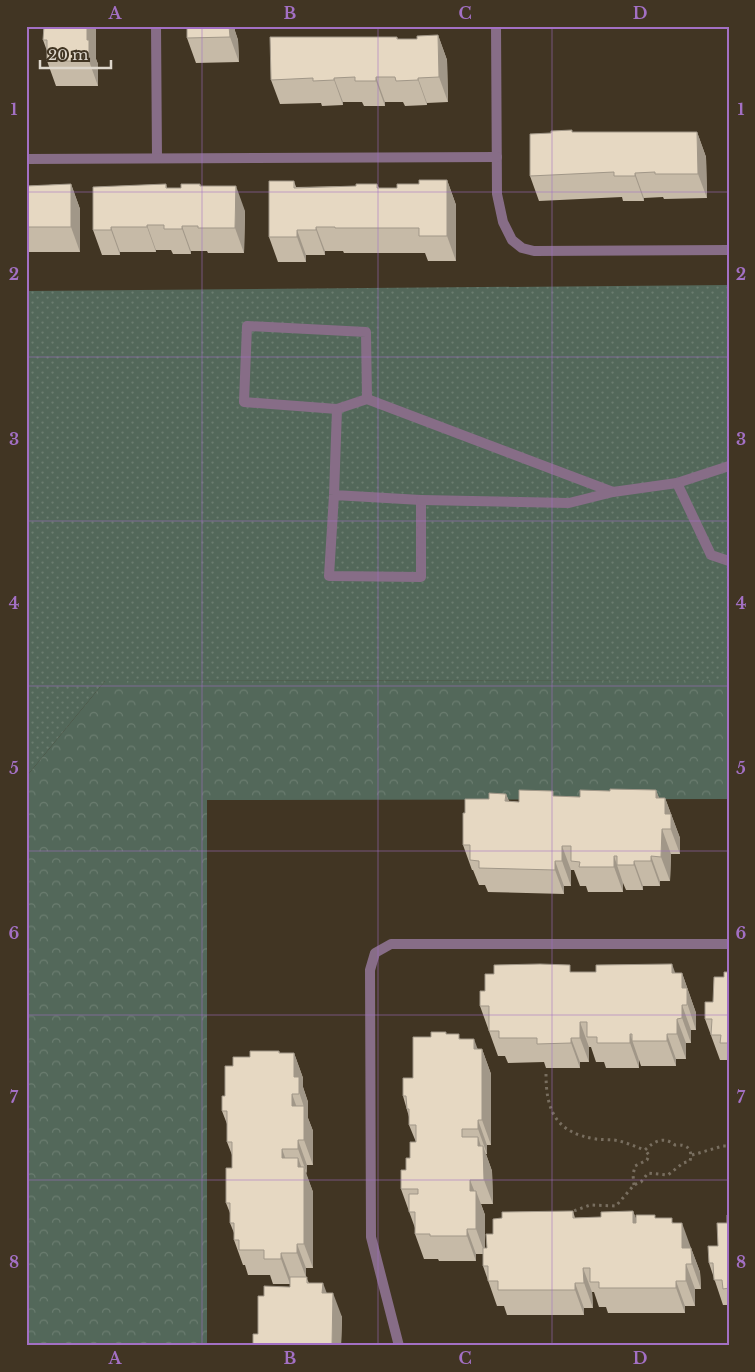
<svg xmlns="http://www.w3.org/2000/svg" width="755" height="1372" font-family="'Libre Baskerville',serif">
<style>
.grass{fill:url(#grass-dots)}
.forest{fill:url(#forest-crowns)}
.lines{fill:none;stroke-linecap:round;stroke-linejoin:round}
.path{stroke:#786e5f;stroke-width:3;stroke-dasharray:2.5 4;stroke-linecap:butt}
.service{stroke:#876d87;stroke-width:10}
.minor{stroke:#876d87;stroke-width:10}
.wall{fill:#c6baa7}
.shaded-wall{fill:#a19788}
.building{fill:#e6d8c2;stroke:#a19788}
.grid{fill:none;stroke:#a370c4;stroke-width:1;stroke-opacity:0.55}
.neatline{fill:none;stroke:#a370c4;stroke-width:2}
.grid-label{font-size:16px;text-anchor:middle;font-weight:bold;fill:#a370c4}
</style>
<defs>
<pattern id="grass-dots" width="8" height="8" patternUnits="userSpaceOnUse" patternTransform="scale(1.25)"><rect width="8" height="8" fill="#53685a"/><path d="M2 2h.1M6 6h.1" fill="none" stroke="#6b7d70" stroke-width="1.8" stroke-linecap="round"/></pattern>
<pattern id="forest-crowns" width="20" height="18" patternUnits="userSpaceOnUse" patternTransform="scale(1.25)"><rect width="20" height="18" fill="#53685a"/><path d="M2 6a3 3 0 1 1 6 0M12 15a3 3 0 1 1 6 0" fill="none" stroke="#6b7d70"/></pattern>
</defs>
<rect width="100%" height="100%" fill="#413523"/>
<polygon class="grass" points="729,285 729,680 105,681 26,777 26,291"/>
<polygon class="forest" points="729,680 729,799 207,800 207,1346 26,1346 26,777 105,681"/>
<g class="lines">
<g class="path">
<path d="M546,1074C546,1111 556,1133 596,1139C603,1140 612,1139 619,1141C628,1143 636,1147 645,1150C654,1141 664,1136 675,1145C687,1144 693,1149 690,1161L683,1163L668,1175L648,1173L641,1182L634,1185L616,1206L590,1205L571,1212"/>
<polyline points="692,1155 723,1146 729,1146"/>
<polyline points="634,1185 633,1175 635,1166 647,1160 649,1155 645,1150"/>
</g>
<g class="service">
<polyline points="156,26 157,158"/>
<polyline points="496,26 497,194 503,222 512,240 522,248 534,251 729,250"/>
<polyline points="26,159 497,157"/>
<polyline points="399,1346 371,1237 370,970 375,953 391,944 729,944"/>
</g>
<g class="minor">
<polyline points="367,399 366,332 247,326 244,402 337,409 367,399 613,492 677,483 729,466"/>
<polyline points="677,483 711,555 729,561"/>
<polyline points="334,495 421,500 421,577 329,576 334,495 337,409"/>
<polyline points="421,500 569,503 613,492"/>
</g>
</g>
<g class="wall">
<polygon points="44,26 96,59 98,64 98,86 56,86 47,61 47,51 43,40"/>
<polygon points="187,26 235,26 235,31 238,40 239,62 196,63 187,38"/>
<polygon points="438,35 447,60 448,102 427,103 427,105 405,106 403,102 385,102 385,106 364,106 362,102 343,102 343,105 322,106 321,103 280,104 271,80 397,37 398,39 417,39"/>
<polygon points="697,132 706,157 707,198 664,199 663,197 644,198 644,201 623,201 622,197 539,201 530,176"/>
<polygon points="447,180 456,205 456,261 428,261 425,253 344,253 343,251 325,251 325,255 306,255 306,262 278,262 269,237 294,181 296,187 356,186 377,184 379,188 397,188"/>
<polygon points="71,184 80,209 80,252 26,252 26,186"/>
<polygon points="166,184 167,188 181,188 200,184 201,186 245,211 244,253 208,253 207,251 191,251 191,254 173,254 171,250 156,250 156,252 120,252 120,255 102,255 93,230"/>
<polygon points="656,790 659,798 665,798 680,838 680,854 671,854 670,881 660,881 660,886 643,886 643,890 626,890 623,883 623,892 588,892 586,886 580,886 574,870 571,870 571,886 564,886 564,894 488,892 485,885 479,885 473,870 472,870 463,845 465,813 489,799 506,794 509,801 519,802 555,796 580,797 610,791"/>
<polygon points="572,972 682,973 696,1013 696,1030 691,1030 691,1043 686,1043 686,1059 676,1059 676,1066 641,1066 639,1060 639,1068 606,1068 604,1062 596,1062 591,1047 589,1047 589,1062 580,1062 580,1068 546,1068 544,1062 508,1063 505,1056 498,1056 480,1006 485,991"/>
<polygon points="729,972 729,1066 727,1060 720,1060 705,1019 713,1002 724,977"/>
<polygon points="446,1034 461,1039 478,1049 482,1049 491,1074 491,1145 487,1145 487,1154 486,1154 492,1171 493,1204 481,1204 485,1215 485,1248 487,1248 493,1234 502,1218 573,1211 575,1218 601,1217 633,1211 636,1219 656,1218 674,1223 691,1248 700,1272 701,1289 695,1289 695,1306 685,1306 685,1313 608,1313 606,1307 599,1307 594,1292 592,1292 593,1308 584,1308 584,1315 507,1315 504,1306 497,1306 483,1266 483,1254 476,1254 476,1261 439,1261 438,1259 424,1259 415,1234 415,1228 401,1189 410,1158 416,1142 409,1125 409,1117 403,1096 413,1078"/>
<polygon points="279,1051 280,1053 294,1053 303,1078 303,1087 308,1102 308,1118 313,1131 313,1165 307,1165 306,1174 313,1192 313,1268 306,1268 306,1277 309,1283 326,1293 342,1317 341,1346 253,1346 258,1334 264,1296 290,1287 290,1284 273,1284 270,1275 248,1275 245,1265 243,1265 234,1240 234,1233 230,1223 230,1213 226,1203 232,1168 232,1155 227,1142 227,1124 222,1111 225,1096 233,1066 250,1057"/>
<polygon points="729,1215 729,1305 723,1305 709,1263 718,1246 727,1223"/>
</g>
<g class="shaded-wall">
<polygon points="87,26 96,26 96,59 98,64 98,86 89,61 87,40"/>
<polygon points="229,26 235,26 235,31 238,40 239,62 230,37"/>
<polygon points="438,35 447,60 448,102 439,77"/>
<polygon points="376,77 385,102 385,106 376,81"/>
<polygon points="334,78 343,102 343,105 334,80"/>
<polygon points="418,78 427,103 427,105 418,80"/>
<polygon points="697,132 706,157 707,198 698,174"/>
<polygon points="635,173 644,198 644,201 635,176"/>
<polygon points="447,180 456,205 456,261 447,236"/>
<polygon points="71,184 80,209 80,252 71,227"/>
<polygon points="236,186 245,211 244,253 235,228"/>
<polygon points="147,225 156,250 156,252 147,227"/>
<polygon points="182,226 191,251 191,254 182,229"/>
<polygon points="111,227 120,252 120,255 111,230"/>
<polygon points="316,227 325,251 325,255 316,230"/>
<polygon points="297,230 306,255 306,262 297,237"/>
<polygon points="656,790 665,815 656,798"/>
<polygon points="506,794 515,819 505,801"/>
<polygon points="665,798 680,838 680,854 665,814"/>
<polygon points="662,829 671,854 670,881 661,857"/>
<polygon points="562,846 571,870 571,886 562,861"/>
<polygon points="614,856 623,883 623,892 614,867"/>
<polygon points="651,856 660,881 660,886 651,861"/>
<polygon points="555,861 564,886 564,894 555,870"/>
<polygon points="634,861 643,886 643,890 634,865"/>
<polygon points="672,964 681,989 672,973"/>
<polygon points="682,973 696,1013 696,1030 682,988"/>
<polygon points="682,1005 691,1030 691,1043 682,1018"/>
<polygon points="677,1019 686,1043 686,1059 677,1034"/>
<polygon points="580,1022 589,1047 589,1062 580,1038"/>
<polygon points="630,1034 639,1060 639,1068 630,1043"/>
<polygon points="667,1034 676,1059 676,1066 667,1041"/>
<polygon points="571,1038 580,1062 580,1068 571,1043"/>
<polygon points="474,1039 482,1061 482,1049 491,1074 491,1145 482,1120 474,1049"/>
<polygon points="294,1053 303,1078 303,1087 308,1102 308,1118 313,1131 313,1165 304,1140 304,1107 294,1077"/>
<polygon points="292,1094 301,1119 292,1106"/>
<polygon points="478,1120 487,1145 487,1154 478,1129"/>
<polygon points="478,1137 483,1153 483,1146 492,1171 493,1204 484,1180 478,1146"/>
<polygon points="298,1140 307,1165 307,1174 298,1149"/>
<polygon points="282,1149 291,1174 282,1158"/>
<polygon points="298,1158 304,1174 304,1167 313,1192 313,1268 304,1244 298,1167"/>
<polygon points="470,1180 476,1195 476,1191 485,1215 485,1254 476,1229 470,1191"/>
<polygon points="633,1211 642,1236 633,1223"/>
<polygon points="682,1223 691,1248 682,1248"/>
<polygon points="467,1229 476,1254 476,1261 467,1236"/>
<polygon points="297,1244 306,1268 306,1277 297,1253"/>
<polygon points="691,1248 700,1272 701,1289 692,1264"/>
<polygon points="281,1253 290,1277 290,1284 281,1259"/>
<polygon points="686,1264 695,1289 695,1306 686,1281"/>
<polygon points="583,1268 592,1292 593,1308 584,1283"/>
<polygon points="676,1281 685,1306 685,1313 676,1288"/>
<polygon points="323,1283 332,1307 322,1293"/>
<polygon points="575,1283 584,1308 584,1315 575,1290"/>
<polygon points="333,1293 342,1317 341,1346 332,1346"/>
</g>
<g class="building">
<polygon points="44,26 87,26 87,40 89,40 89,61 47,61 47,40 43,40"/>
<polygon points="187,26 229,26 230,37 187,38"/>
<polygon points="438,35 439,77 418,78 418,80 396,81 395,77 376,77 376,81 355,81 355,77 334,78 334,80 313,81 313,78 271,80 270,37 397,37 397,39 417,39 417,36"/>
<polygon points="572,130 572,132 697,132 698,174 655,174 655,172 635,173 635,176 614,176 614,172 530,176 530,134 551,133 551,131"/>
<polygon points="419,180 447,180 447,236 419,236 419,228 335,228 335,227 316,227 316,230 297,230 297,237 269,237 269,181 294,181 294,188 356,186 356,184 377,184 377,188 397,188 397,184 419,184"/>
<polygon points="71,184 71,227 26,227 26,186"/>
<polygon points="166,184 166,188 181,188 181,184 200,184 200,186 236,186 235,228 198,228 198,226 182,226 182,229 164,229 164,225 147,225 147,227 111,227 111,230 93,230 93,187"/>
<polygon points="610,789 656,790 656,798 665,798 665,814 671,814 671,829 662,829 661,857 651,856 651,861 634,861 634,865 617,865 617,856 614,856 614,867 579,867 580,862 571,861 571,846 562,846 562,861 555,861 555,870 479,868 479,861 470,860 470,845 463,845 463,813 465,813 465,799 489,799 489,793 506,794 505,801 519,802 519,790 553,791 553,796 580,797 580,790 610,791"/>
<polygon points="540,964 570,965 570,972 596,972 596,965 672,964 672,973 682,973 682,988 687,988 687,1005 682,1005 682,1018 677,1019 677,1034 667,1034 667,1041 632,1041 632,1034 630,1034 630,1043 597,1043 597,1037 587,1037 587,1022 580,1022 580,1038 571,1038 571,1043 537,1044 537,1038 499,1038 499,1031 489,1031 489,1006 480,1006 480,991 485,991 485,974 494,974 494,965"/>
<polygon points="724,972 729,972 729,1043 720,1043 721,1035 711,1035 712,1019 705,1019 705,1002 713,1002 714,977 724,977"/>
<polygon points="431,1032 446,1032 446,1034 459,1034 459,1039 474,1039 474,1049 482,1049 482,1120 478,1120 478,1129 462,1129 462,1137 478,1137 478,1146 483,1146 484,1180 470,1180 470,1191 476,1191 476,1229 467,1229 467,1236 430,1236 430,1234 415,1234 415,1212 409,1212 409,1194 418,1194 418,1189 401,1189 401,1170 406,1170 406,1158 410,1158 410,1142 416,1142 416,1125 409,1125 409,1109 407,1109 406,1096 403,1096 403,1078 413,1078 413,1037 431,1037"/>
<polygon points="250,1051 279,1051 279,1053 294,1053 294,1077 299,1077 299,1094 292,1094 292,1106 304,1106 304,1140 298,1140 298,1149 282,1149 282,1158 298,1158 298,1167 304,1167 304,1244 297,1244 297,1253 281,1253 281,1259 264,1259 264,1250 239,1250 239,1240 234,1240 234,1223 230,1223 230,1203 226,1203 226,1168 232,1168 232,1142 227,1142 227,1111 222,1111 222,1096 225,1096 225,1066 233,1066 233,1057 250,1057"/>
<polygon points="573,1211 573,1218 601,1217 601,1212 633,1211 633,1223 636,1223 636,1215 655,1215 655,1218 672,1218 672,1223 682,1223 682,1248 691,1248 692,1264 686,1264 686,1281 676,1281 676,1288 599,1288 599,1282 590,1282 590,1268 583,1268 584,1283 575,1283 575,1290 498,1290 498,1281 488,1281 488,1266 483,1266 483,1248 487,1248 486,1234 493,1234 493,1219 502,1218 502,1212"/>
<polygon points="727,1215 729,1215 729,1288 723,1289 722,1280 714,1280 713,1263 709,1263 708,1246 718,1246 717,1223 727,1223"/>
<polygon points="290,1277 307,1277 307,1283 323,1283 322,1293 333,1293 332,1346 253,1346 253,1334 258,1334 258,1296 264,1296 264,1286 290,1287"/>
</g>
<path class="grid" d="M202,26V1346M378,26V1346M552,26V1346M26,192H729M26,357H729M26,521H729M26,686H729M26,851H729M26,1015H729M26,1180H729"/>
<rect width="755" height="1372" fill="none" stroke="#413523" stroke-width="55"/>
<path d="M40 60v8h71v-8" fill="none" stroke="#ded7cc" stroke-width="2.5"/>
<text x="48" y="60" font-size="15" fill="#ded7cc" stroke="#413523" stroke-width="4" paint-order="stroke">20 m</text>
<rect x="28" y="28" width="700" height="1316" class="neatline"/>
<g class="grid-label">
<text x="115" y="19">A</text>
<text x="290" y="19">B</text>
<text x="465" y="19">C</text>
<text x="640" y="19">D</text>
<text x="14" y="115">1</text>
<text x="741" y="115">1</text>
<text x="14" y="280">2</text>
<text x="741" y="280">2</text>
<text x="14" y="445">3</text>
<text x="741" y="445">3</text>
<text x="14" y="609">4</text>
<text x="741" y="609">4</text>
<text x="14" y="774">5</text>
<text x="741" y="774">5</text>
<text x="14" y="939">6</text>
<text x="741" y="939">6</text>
<text x="14" y="1103">7</text>
<text x="741" y="1103">7</text>
<text x="14" y="1268">8</text>
<text x="741" y="1268">8</text>
<text x="115" y="1364">A</text>
<text x="290" y="1364">B</text>
<text x="465" y="1364">C</text>
<text x="640" y="1364">D</text>
</g>
</svg>
